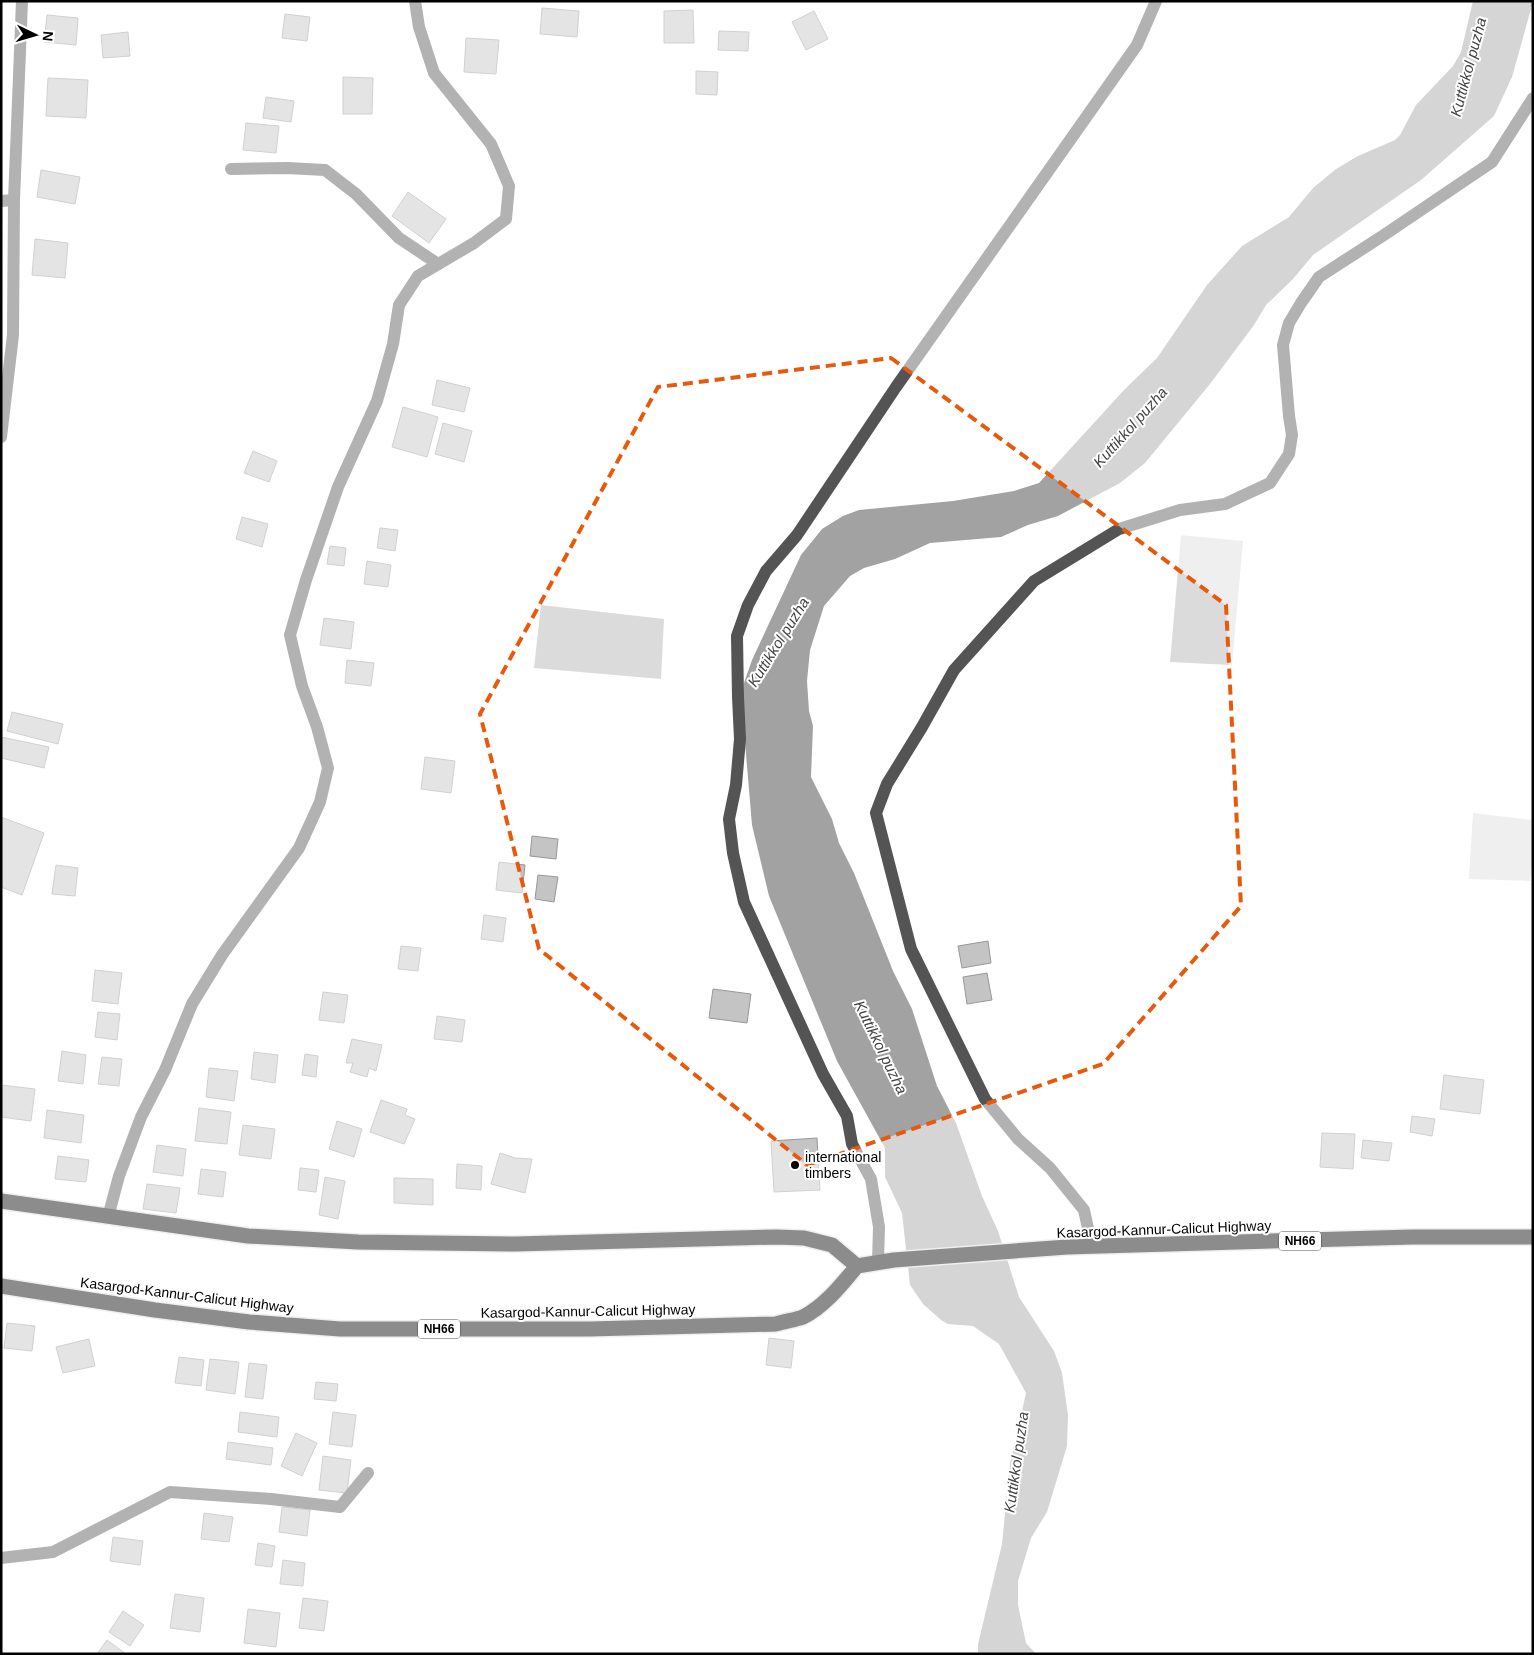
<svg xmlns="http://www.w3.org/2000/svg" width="1534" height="1655" font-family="Arial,sans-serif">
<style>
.green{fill:#dbdbdb}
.water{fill:#a2a2a2}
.building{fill:#c4c4c4;stroke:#989898}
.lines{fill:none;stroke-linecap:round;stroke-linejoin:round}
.highway-casing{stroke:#dbdbdb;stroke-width:18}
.minor{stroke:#545454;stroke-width:12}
.highway{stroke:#000;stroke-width:15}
.marked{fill:none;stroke:#e8590c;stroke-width:4;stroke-dasharray:10 6;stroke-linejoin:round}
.poi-dot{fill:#000;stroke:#fff;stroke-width:2}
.labels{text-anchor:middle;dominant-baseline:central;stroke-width:4;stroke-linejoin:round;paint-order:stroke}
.shield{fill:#fff;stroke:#4c4c4c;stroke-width:1}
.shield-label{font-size:12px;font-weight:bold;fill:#000}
.poi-label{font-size:14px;fill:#000;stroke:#fff;text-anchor:start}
.street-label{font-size:14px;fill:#000;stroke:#fff}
.water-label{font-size:15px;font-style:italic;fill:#434343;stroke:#fff}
</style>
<rect width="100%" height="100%" fill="#fff"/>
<g class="green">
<polygon points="1181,535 1243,541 1232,665 1170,662"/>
<polygon points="541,605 664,619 661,679 534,668"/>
<polygon points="1473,813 1533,820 1533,857 1530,881 1469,879"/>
</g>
<polygon class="water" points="1473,1 1532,1 1531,9 1512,77 1494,116 1421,180 1313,255 1293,279 1266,305 1254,325 1210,384 1145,463 1120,483 1058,516 1028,525 1001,537 930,543 895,559 864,568 850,576 824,606 810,650 807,681 809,711 813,726 811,777 832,819 839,843 854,873 893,971 912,1009 937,1086 956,1123 982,1196 998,1231 1019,1297 1054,1351 1062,1373 1068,1415 1067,1446 1047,1512 1031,1538 1018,1581 1018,1605 1026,1643 1036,1654 978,1654 978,1644 1002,1544 1010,1464 1026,1393 999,1344 973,1326 948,1324 941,1320 923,1304 910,1285 902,1213 885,1177 885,1148 837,1061 769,896 752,825 742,707 744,683 752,660 801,555 822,529 843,516 859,510 953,501 1014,491 1039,483 1124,390 1157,358 1207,285 1242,246 1289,217 1313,188 1336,169 1358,156 1395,140 1400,135 1416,105 1453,66 1461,52"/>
<g class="building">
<polygon points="542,8 579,11 577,37 540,34"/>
<polygon points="693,10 694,43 664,43 664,11"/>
<polygon points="814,11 828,39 806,50 792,22"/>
<polygon points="285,14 310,17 307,41 282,38"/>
<polygon points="47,15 78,18 76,45 44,42"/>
<polygon points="719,31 749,32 748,51 718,50"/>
<polygon points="128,32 130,56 103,58 101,35"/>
<polygon points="466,38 499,40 496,74 464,72"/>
<polygon points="696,71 718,72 717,95 696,94"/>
<polygon points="343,77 373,78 372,114 343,114"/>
<polygon points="48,78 88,80 86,118 46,116"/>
<polygon points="266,97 294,101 291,122 263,118"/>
<polygon points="246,123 279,126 276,153 243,150"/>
<polygon points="41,170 80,177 75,204 37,197"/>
<polygon points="408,192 446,219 429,243 392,216"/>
<polygon points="35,239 68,243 65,278 32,275"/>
<polygon points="437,380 470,388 464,412 432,405"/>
<polygon points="403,407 438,417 427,457 392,447"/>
<polygon points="443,423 472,431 464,462 435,454"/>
<polygon points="253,451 277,461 269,482 244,473"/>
<polygon points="242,517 268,524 262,547 236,539"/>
<polygon points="380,528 398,530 395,551 377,548"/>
<polygon points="330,546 346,548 344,566 327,564"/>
<polygon points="367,561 391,565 388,587 364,584"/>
<polygon points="324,618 354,622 351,649 320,645"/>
<polygon points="347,660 374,663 371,686 345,683"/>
<polygon points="12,712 63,724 58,744 7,731"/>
<polygon points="1,737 49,747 44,768 1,758"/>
<polygon points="425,757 455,761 451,793 421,789"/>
<polygon points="1,817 44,833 22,895 1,887"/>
<polygon points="532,836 558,839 556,859 530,856"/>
<polygon points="499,862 525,865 522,893 496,890"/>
<polygon points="56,865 78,868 75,896 52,894"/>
<polygon points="538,875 558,877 554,902 535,899"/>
<polygon points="484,915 506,918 503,942 481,939"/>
<polygon points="988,941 991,963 962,968 958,946"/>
<polygon points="401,946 421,948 418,971 398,969"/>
<polygon points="95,970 122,973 118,1004 92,1001"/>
<polygon points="987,973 992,1000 967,1004 963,977"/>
<polygon points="713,989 751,994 747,1023 709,1018"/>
<polygon points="323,992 348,995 344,1023 319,1020"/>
<polygon points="98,1012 120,1014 117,1040 95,1037"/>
<polygon points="437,1016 465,1020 462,1042 434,1039"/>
<polygon points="352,1039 382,1045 376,1071 369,1068 367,1077 350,1072 353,1063 346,1063"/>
<polygon points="62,1051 86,1055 83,1084 58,1081"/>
<polygon points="254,1052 278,1055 275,1083 251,1079"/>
<polygon points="305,1054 318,1056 316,1077 302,1075"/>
<polygon points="102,1057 122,1059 119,1086 98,1084"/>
<polygon points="209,1068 238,1071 234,1101 206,1097"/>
<polygon points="1444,1075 1484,1080 1480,1114 1440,1109"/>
<polygon points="1,1085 35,1089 31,1121 1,1117"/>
<polygon points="381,1100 407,1109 405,1115 415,1119 404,1144 370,1132"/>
<polygon points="199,1108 231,1112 227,1144 195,1141"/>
<polygon points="47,1110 84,1115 81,1143 44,1138"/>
<polygon points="1412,1116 1435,1119 1432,1136 1410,1132"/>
<polygon points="337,1121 362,1129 354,1157 329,1149"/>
<polygon points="243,1125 275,1129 271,1159 239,1155"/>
<polygon points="1322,1133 1355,1134 1353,1169 1320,1167"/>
<polygon points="817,1138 820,1190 774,1192 771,1141"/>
<polygon points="1363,1140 1392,1143 1389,1161 1361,1158"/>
<polygon points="157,1145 186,1149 183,1176 153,1172"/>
<polygon points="500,1153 515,1158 532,1159 525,1193 491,1184"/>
<polygon points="58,1156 89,1160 86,1182 55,1179"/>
<polygon points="457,1164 482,1166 481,1190 456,1188"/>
<polygon points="300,1168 319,1170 316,1192 298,1190"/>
<polygon points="201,1169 226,1172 223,1197 198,1194"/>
<polygon points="325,1177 345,1181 338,1219 319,1215"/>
<polygon points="394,1178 433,1179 433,1205 394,1203"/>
<polygon points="147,1184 180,1188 176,1213 143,1209"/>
<polygon points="7,1323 35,1326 32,1351 4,1348"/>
<polygon points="769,1338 794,1341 791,1368 766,1365"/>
<polygon points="89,1339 95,1366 63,1373 56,1347"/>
<polygon points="179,1357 204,1360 201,1386 175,1383"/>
<polygon points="210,1359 239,1362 235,1394 206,1390"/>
<polygon points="249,1363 267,1365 263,1399 245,1397"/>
<polygon points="316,1382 338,1384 336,1401 314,1399"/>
<polygon points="240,1412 279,1417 277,1437 238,1432"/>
<polygon points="333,1412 356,1415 352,1447 329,1444"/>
<polygon points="296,1433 317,1443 302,1476 281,1466"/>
<polygon points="228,1442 273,1448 271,1465 226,1459"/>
<polygon points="323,1456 351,1460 347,1493 319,1490"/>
<polygon points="282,1507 310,1510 307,1536 279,1532"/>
<polygon points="204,1513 233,1517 229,1542 201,1539"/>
<polygon points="113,1537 143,1541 140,1565 110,1561"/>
<polygon points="258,1543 275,1546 272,1567 255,1565"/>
<polygon points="283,1560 305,1563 303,1586 280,1584"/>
<polygon points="175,1594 204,1598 200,1632 170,1628"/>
<polygon points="303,1598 328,1601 324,1631 299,1628"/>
<polygon points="248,1609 280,1613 276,1647 244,1643"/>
<polygon points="123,1611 144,1625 130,1646 109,1632"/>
<polygon points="107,1640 126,1654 97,1654"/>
</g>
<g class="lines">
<g class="highway-casing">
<g id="highway">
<polyline points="1,1201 248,1236 358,1242 516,1244 776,1237 804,1238 832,1245 857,1266"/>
<path d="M1,1286L155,1310L249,1322L340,1329H590L776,1324C785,1321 795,1320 803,1317C825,1306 842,1284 857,1266L894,1260L1067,1247L1412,1237H1533"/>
</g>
</g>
<g class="minor">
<polyline points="231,169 287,168 325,170 356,194 399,238 438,264"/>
<polyline points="1,201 14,200"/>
<polyline points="1,437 13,335 14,200 22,1"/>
<polyline points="108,1217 119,1176 141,1117 165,1070 192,1004 222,955 299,848 320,802 328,768 317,727 302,686 290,635 306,580 338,487 377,401 393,344 399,305 418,276 474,243 506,219 509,186 491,144 434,73 419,27 415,1"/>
<polyline points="1092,1247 1084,1210 1050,1168 1018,1139 985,1099 911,949 876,813 887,784 922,727 954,670 1034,581 1119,529 1180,510 1225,504 1270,483 1289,454 1292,435 1289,416 1283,345 1289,323 1301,303 1319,277 1384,235 1492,162 1533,98"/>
<polyline points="878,1262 879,1227 871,1179 852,1144 847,1116 823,1074 744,902 733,853 729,819 736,785 740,739 738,697 737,636 748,605 766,571 797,535 896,387 1137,45 1156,1"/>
<polyline points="1,1558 53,1552 170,1492 271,1499 340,1507 368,1473"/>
</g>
<use href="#highway" class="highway"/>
</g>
<path d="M0 0H1534V1655H0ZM891,358L1226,605L1241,906L1103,1064L807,1165L539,949L480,714L658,387Z" fill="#fff" fill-opacity=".55" fill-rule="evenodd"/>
<path class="marked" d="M891,358L1226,605L1241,906L1103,1064L807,1165L539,949L480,714L658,387Z"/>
<circle class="poi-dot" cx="795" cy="1165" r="5"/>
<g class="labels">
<g class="shield">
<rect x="1279" y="1231.5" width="42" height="19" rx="4"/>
<rect x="418" y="1319.5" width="42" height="19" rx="4"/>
</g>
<g class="shield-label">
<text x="1300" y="1241">NH66</text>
<text x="439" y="1329">NH66</text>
</g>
<g class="poi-label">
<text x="805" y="1157">international<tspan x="805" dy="16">timbers</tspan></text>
</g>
<g class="street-label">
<text transform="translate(1164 1229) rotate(-2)">Kasargod-Kannur-Calicut Highway</text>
<text transform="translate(187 1295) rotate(7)">Kasargod-Kannur-Calicut Highway</text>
<text transform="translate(588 1311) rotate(-1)">Kasargod-Kannur-Calicut Highway</text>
</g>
<g class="water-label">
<text transform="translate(1468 67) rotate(-75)">Kuttikkol puzha</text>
<text transform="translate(1130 427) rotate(-48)">Kuttikkol puzha</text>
<text transform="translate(778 642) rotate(-58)">Kuttikkol puzha</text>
<text transform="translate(881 1047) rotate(64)">Kuttikkol puzha</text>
<text transform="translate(1016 1462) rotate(-82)">Kuttikkol puzha</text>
</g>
</g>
<rect width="1534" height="1655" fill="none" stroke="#000000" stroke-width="5"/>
<g transform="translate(35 35) rotate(95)" stroke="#ffffff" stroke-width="4" paint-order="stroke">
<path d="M0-4L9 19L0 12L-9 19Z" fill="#000000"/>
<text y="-8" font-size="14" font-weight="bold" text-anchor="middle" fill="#000000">N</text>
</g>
</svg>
